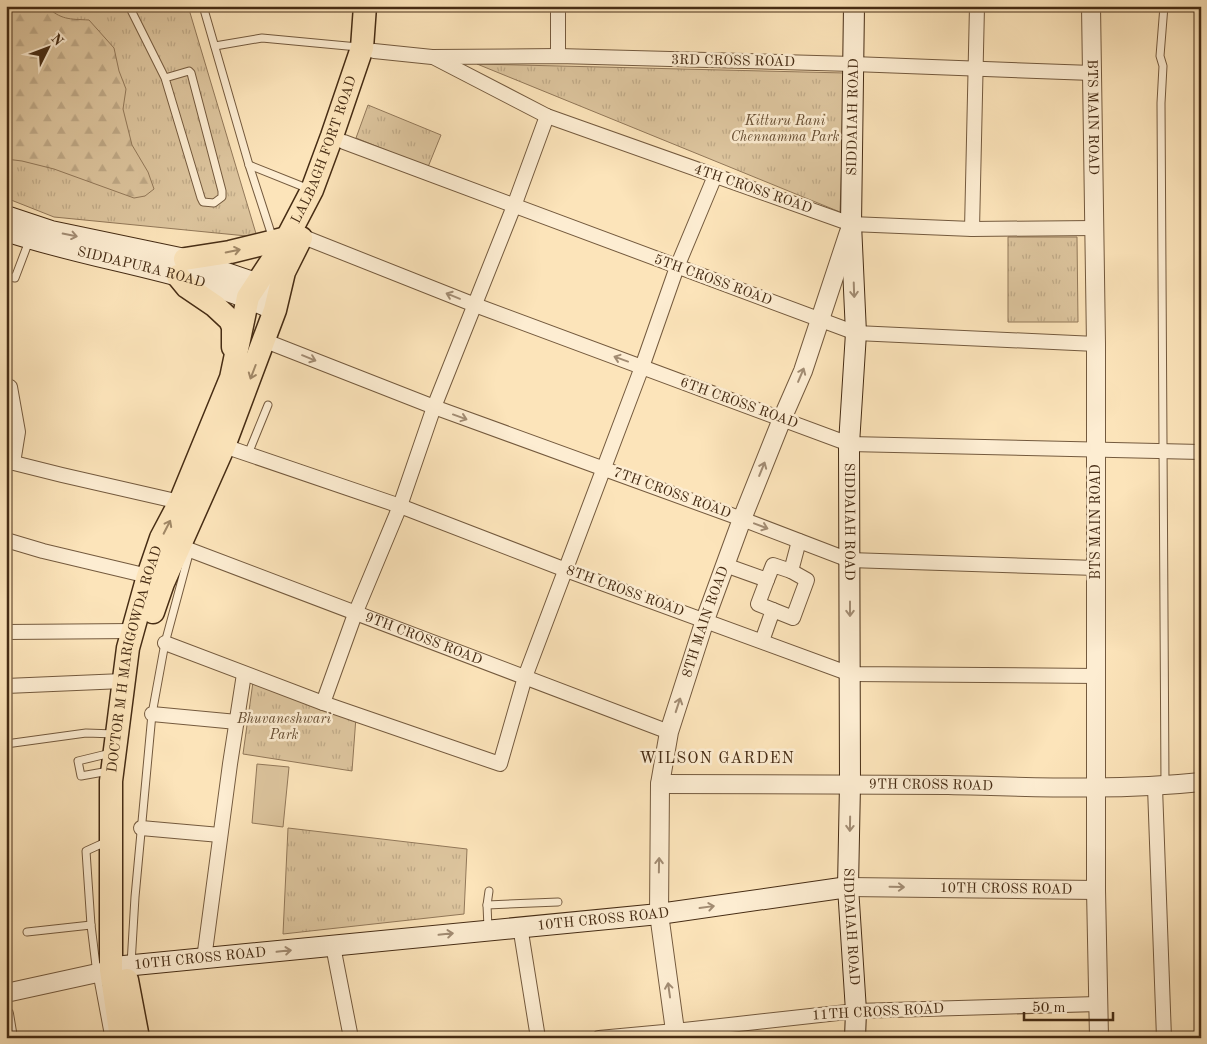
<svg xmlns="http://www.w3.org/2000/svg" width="1207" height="1044" font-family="'Old Standard TT',serif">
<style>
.grass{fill:url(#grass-tufts);stroke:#927859}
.forest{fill:url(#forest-firs);stroke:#927859}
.pitch{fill:#ddc59e;stroke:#927859}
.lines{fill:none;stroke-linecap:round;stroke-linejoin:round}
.service-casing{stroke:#745a3e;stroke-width:9}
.minor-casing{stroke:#745a3e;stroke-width:16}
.tertiary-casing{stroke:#745a3e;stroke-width:20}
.secondary-casing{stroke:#462c14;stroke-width:22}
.primary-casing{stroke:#462c14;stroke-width:25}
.service{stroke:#fdedd2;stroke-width:7}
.minor{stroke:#fdedd2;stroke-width:14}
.tertiary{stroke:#fdedd2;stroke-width:18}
.secondary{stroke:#fdedd2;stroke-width:20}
.primary{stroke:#fce4ba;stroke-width:22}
.oneway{stroke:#a28c73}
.oneway2{stroke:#a18867}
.labels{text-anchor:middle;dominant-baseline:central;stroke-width:5;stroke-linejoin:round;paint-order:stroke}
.street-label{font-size:14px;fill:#462c14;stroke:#fdedd2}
.park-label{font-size:14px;font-style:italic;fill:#644b30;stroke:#fdedd2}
.quarter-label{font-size:16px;letter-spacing:1px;fill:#462c14;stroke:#fdedd2}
</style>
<defs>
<pattern id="grass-tufts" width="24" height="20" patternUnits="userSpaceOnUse" patternTransform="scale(1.25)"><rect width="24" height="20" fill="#ddc59e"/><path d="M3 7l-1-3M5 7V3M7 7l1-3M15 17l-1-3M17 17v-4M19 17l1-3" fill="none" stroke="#bfa987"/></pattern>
<pattern id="forest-firs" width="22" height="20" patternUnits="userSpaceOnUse" patternTransform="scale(1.25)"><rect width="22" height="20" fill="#ddc59e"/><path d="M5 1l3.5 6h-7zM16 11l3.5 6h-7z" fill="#bfa987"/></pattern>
</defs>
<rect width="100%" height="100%" fill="#fce4ba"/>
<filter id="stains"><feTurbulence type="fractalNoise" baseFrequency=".004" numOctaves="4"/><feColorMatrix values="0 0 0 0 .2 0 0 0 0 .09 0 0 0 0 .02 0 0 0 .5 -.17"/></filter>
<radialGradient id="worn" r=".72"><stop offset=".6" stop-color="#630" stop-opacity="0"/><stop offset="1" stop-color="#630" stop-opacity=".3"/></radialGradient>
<g class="grass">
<polygon points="6,6 188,6 257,237 54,217 6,198"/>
<polygon points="477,64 845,73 840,212"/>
<polygon points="368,105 441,135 428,167 356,138"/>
<polygon points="1008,237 1077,237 1078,322 1008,322"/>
<polygon points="253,682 356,717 352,771 243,754"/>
<polygon points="288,828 467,849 464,914 283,934"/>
</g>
<path class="forest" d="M6,6H46C61,20 69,19 89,20L114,48L119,71L126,89L123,109L132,145L148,172L154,189L145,196L134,198L54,169L22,161L6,159V52L8,48L6,45Z"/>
<polygon class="pitch" points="257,764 289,767 283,827 252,823"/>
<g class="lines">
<g class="service-casing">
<g id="service">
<polyline points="129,6 165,78 201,198 203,202 214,203 222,197 222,191 191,73 189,71 165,78"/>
<polyline points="203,6 249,165 273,239"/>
<polyline points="1164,6 1160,56 1163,66 1161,103 1165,785"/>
<polyline points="215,46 262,38 358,47"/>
<polyline points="249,165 309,189"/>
<polyline points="6,276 15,278 29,241"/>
<polyline points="248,454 268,405"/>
<polyline points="6,744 86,733 115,734"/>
<polyline points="109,771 81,776 78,761 111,753"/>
<polyline points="108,841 86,851 91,925 97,974 109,1038"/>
<polyline points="487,905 558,902"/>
<polyline points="488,928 487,905 489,891"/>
<polyline points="27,932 91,925"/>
<polyline points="131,964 135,897 152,714 165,643 190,550"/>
</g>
</g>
<g class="minor-casing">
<g id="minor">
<polyline points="374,51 432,57 558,56 853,64 1092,73"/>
<polyline points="558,56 558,6"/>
<polyline points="435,58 547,116 851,224 972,229 1094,228"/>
<polyline points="344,142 856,333 1096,344"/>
<polyline points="972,229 977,6"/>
<polyline points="301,236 475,305 849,444 1201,452"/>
<polyline points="263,340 434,407 742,519 849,560 1096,568"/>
<polyline points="10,387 18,432 13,463"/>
<polyline points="224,446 400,506 566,570 850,674 1097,676"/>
<polyline points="6,461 62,475 180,502"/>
<polyline points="6,540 43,551 148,576"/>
<path id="s1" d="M179,548L190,550L669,732"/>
<polyline points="725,565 767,580 773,565 791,571 799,541"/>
<polyline points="773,610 793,618 807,580 791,571"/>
<polyline points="6,632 133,631"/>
<polyline points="762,641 773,610 758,604 767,580"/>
<polyline points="165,643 323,703 500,764 525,677 642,367 677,267 715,176"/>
<polyline points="6,686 123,681"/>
<polyline points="323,703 355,614 400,506 434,407 514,206 547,116"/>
<polyline points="152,714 237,722"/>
<polyline points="1155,787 1164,1038"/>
<polyline points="141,828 220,835"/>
<polyline points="520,926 538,1038"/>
<polyline points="333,946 351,1038"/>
<polyline points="204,959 230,764 244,674"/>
<polyline points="6,1014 10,1038"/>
<polyline points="599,1038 675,1031 856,1011 1098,1004"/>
</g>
</g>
<g class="tertiary-casing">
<g id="tertiary">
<path id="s2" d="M1091,6L1096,344V890L1099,1038"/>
<path id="s3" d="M660,784C756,784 852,784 948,785C1032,787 1117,791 1201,782"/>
<path id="s4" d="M848,887L1096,890"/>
<polyline points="6,993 111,970"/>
<path id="s5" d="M676,1038L659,914L660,784L669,732L705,620L742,519L782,419L803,371L850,229"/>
</g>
</g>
<g class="secondary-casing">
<g id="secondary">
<path id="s6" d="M854,6L851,224L856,333L849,444L850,784L848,887L856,1011L855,1038"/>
<polyline points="6,216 51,231 185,259 256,283 278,293"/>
<path id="s7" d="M6,231C95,261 190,270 275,310"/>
<path id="s8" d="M111,970L124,966L659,914L848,887"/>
</g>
</g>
<g class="primary-casing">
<g id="primary">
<polyline points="185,259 230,252 287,238"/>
<polyline points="178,276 187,287 215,306 230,320 233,327 233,347"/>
<polyline points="153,612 163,583 224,446 275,310 284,272 301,238"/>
<polyline points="127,980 138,1038"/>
<path id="s9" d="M121,1038L111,970V781L128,648L148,576L161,538L180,502L231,378L248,297L287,238L312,190L332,136L362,48L365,6"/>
</g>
</g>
<use href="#service" class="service"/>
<use href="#minor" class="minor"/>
<use href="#tertiary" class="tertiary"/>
<use href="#secondary" class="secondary"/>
<use href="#primary" class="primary"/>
</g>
<defs><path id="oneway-shaft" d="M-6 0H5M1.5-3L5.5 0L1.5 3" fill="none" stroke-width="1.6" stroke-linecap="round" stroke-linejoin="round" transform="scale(1.25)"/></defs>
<g class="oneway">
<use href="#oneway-shaft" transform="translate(70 235) rotate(11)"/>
<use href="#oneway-shaft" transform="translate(854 290) rotate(88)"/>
<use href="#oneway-shaft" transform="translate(453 296) rotate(-158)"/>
<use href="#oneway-shaft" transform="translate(309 358) rotate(22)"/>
<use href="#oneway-shaft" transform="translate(621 359) rotate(-160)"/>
<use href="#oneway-shaft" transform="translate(801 375) rotate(-67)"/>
<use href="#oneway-shaft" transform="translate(460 417) rotate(20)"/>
<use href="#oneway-shaft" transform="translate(762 469) rotate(-68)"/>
<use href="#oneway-shaft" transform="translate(761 526) rotate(21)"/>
<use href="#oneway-shaft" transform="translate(850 609) rotate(90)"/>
<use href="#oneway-shaft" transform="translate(678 705) rotate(-72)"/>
<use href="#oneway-shaft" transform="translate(850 824) rotate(91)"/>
<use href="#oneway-shaft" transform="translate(659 865) rotate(-89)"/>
<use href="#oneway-shaft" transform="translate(897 887) rotate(1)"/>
<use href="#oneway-shaft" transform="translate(707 907) rotate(-8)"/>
<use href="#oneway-shaft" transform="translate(446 934) rotate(-6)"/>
<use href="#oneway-shaft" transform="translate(284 951) rotate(-6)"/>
<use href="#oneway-shaft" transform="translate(669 990) rotate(-98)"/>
</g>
<g class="oneway2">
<use href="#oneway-shaft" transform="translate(233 251) rotate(-12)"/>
<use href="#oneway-shaft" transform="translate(253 372) rotate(111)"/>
<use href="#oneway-shaft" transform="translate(167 527) rotate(-63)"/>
</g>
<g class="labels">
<g class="street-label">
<text transform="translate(733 61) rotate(1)">3RD CROSS ROAD</text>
<text transform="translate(853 117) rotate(-89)">SIDDAIAH ROAD</text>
<text stroke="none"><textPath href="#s2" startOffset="111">BTS MAIN ROAD</textPath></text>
<text stroke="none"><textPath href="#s9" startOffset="931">LALBAGH FORT ROAD</textPath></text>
<text transform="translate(753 189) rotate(19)">4TH CROSS ROAD</text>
<text stroke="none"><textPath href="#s7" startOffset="140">SIDDAPURA ROAD</textPath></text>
<text transform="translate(713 280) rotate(20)">5TH CROSS ROAD</text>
<text transform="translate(739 403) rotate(20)">6TH CROSS ROAD</text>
<text transform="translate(672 493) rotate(20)">7TH CROSS ROAD</text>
<text stroke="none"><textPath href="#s6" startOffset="516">SIDDAIAH ROAD</textPath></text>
<text transform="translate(1096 522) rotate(-90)">BTS MAIN ROAD</text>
<text transform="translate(625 591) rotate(20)">8TH CROSS ROAD</text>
<text stroke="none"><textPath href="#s5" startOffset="424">8TH MAIN ROAD</textPath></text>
<text stroke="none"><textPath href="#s1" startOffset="261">9TH CROSS ROAD</textPath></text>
<text stroke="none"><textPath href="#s9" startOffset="382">DOCTOR M H MARIGOWDA ROAD</textPath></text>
<text stroke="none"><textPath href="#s3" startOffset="271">9TH CROSS ROAD</textPath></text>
<text stroke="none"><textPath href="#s4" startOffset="158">10TH CROSS ROAD</textPath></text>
<text stroke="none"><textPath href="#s8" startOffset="495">10TH CROSS ROAD</textPath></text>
<text stroke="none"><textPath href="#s6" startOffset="921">SIDDAIAH ROAD</textPath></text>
<text stroke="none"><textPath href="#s8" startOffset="90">10TH CROSS ROAD</textPath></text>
<text transform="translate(878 1012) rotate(-3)">11TH CROSS ROAD</text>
</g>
<g class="park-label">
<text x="785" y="121">Kitturu Rani<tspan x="785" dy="16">Chennamma Park</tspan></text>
<text x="284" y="719">Bhuvaneshwari<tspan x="284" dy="16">Park</tspan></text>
</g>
<g class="quarter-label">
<text x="717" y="759">WILSON GARDEN</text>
</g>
</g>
<rect width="1207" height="1044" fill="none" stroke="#fce4ba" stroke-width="25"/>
<rect x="8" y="8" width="1192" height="1029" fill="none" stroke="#462c14" stroke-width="2.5"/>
<rect x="12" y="12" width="1182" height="1019" fill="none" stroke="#462c14"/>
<g transform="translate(48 48) rotate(48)" stroke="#fdedd2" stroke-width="4" paint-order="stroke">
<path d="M0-4L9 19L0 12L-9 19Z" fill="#462c14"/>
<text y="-8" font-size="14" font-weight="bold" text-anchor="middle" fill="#462c14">N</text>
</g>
<path d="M1024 1012v8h89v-8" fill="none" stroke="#462c14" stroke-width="2.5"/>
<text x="1032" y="1012" font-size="15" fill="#462c14" stroke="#fdedd2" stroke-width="4" paint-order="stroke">50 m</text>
<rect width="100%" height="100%" filter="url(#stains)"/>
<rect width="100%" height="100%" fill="url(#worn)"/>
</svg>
